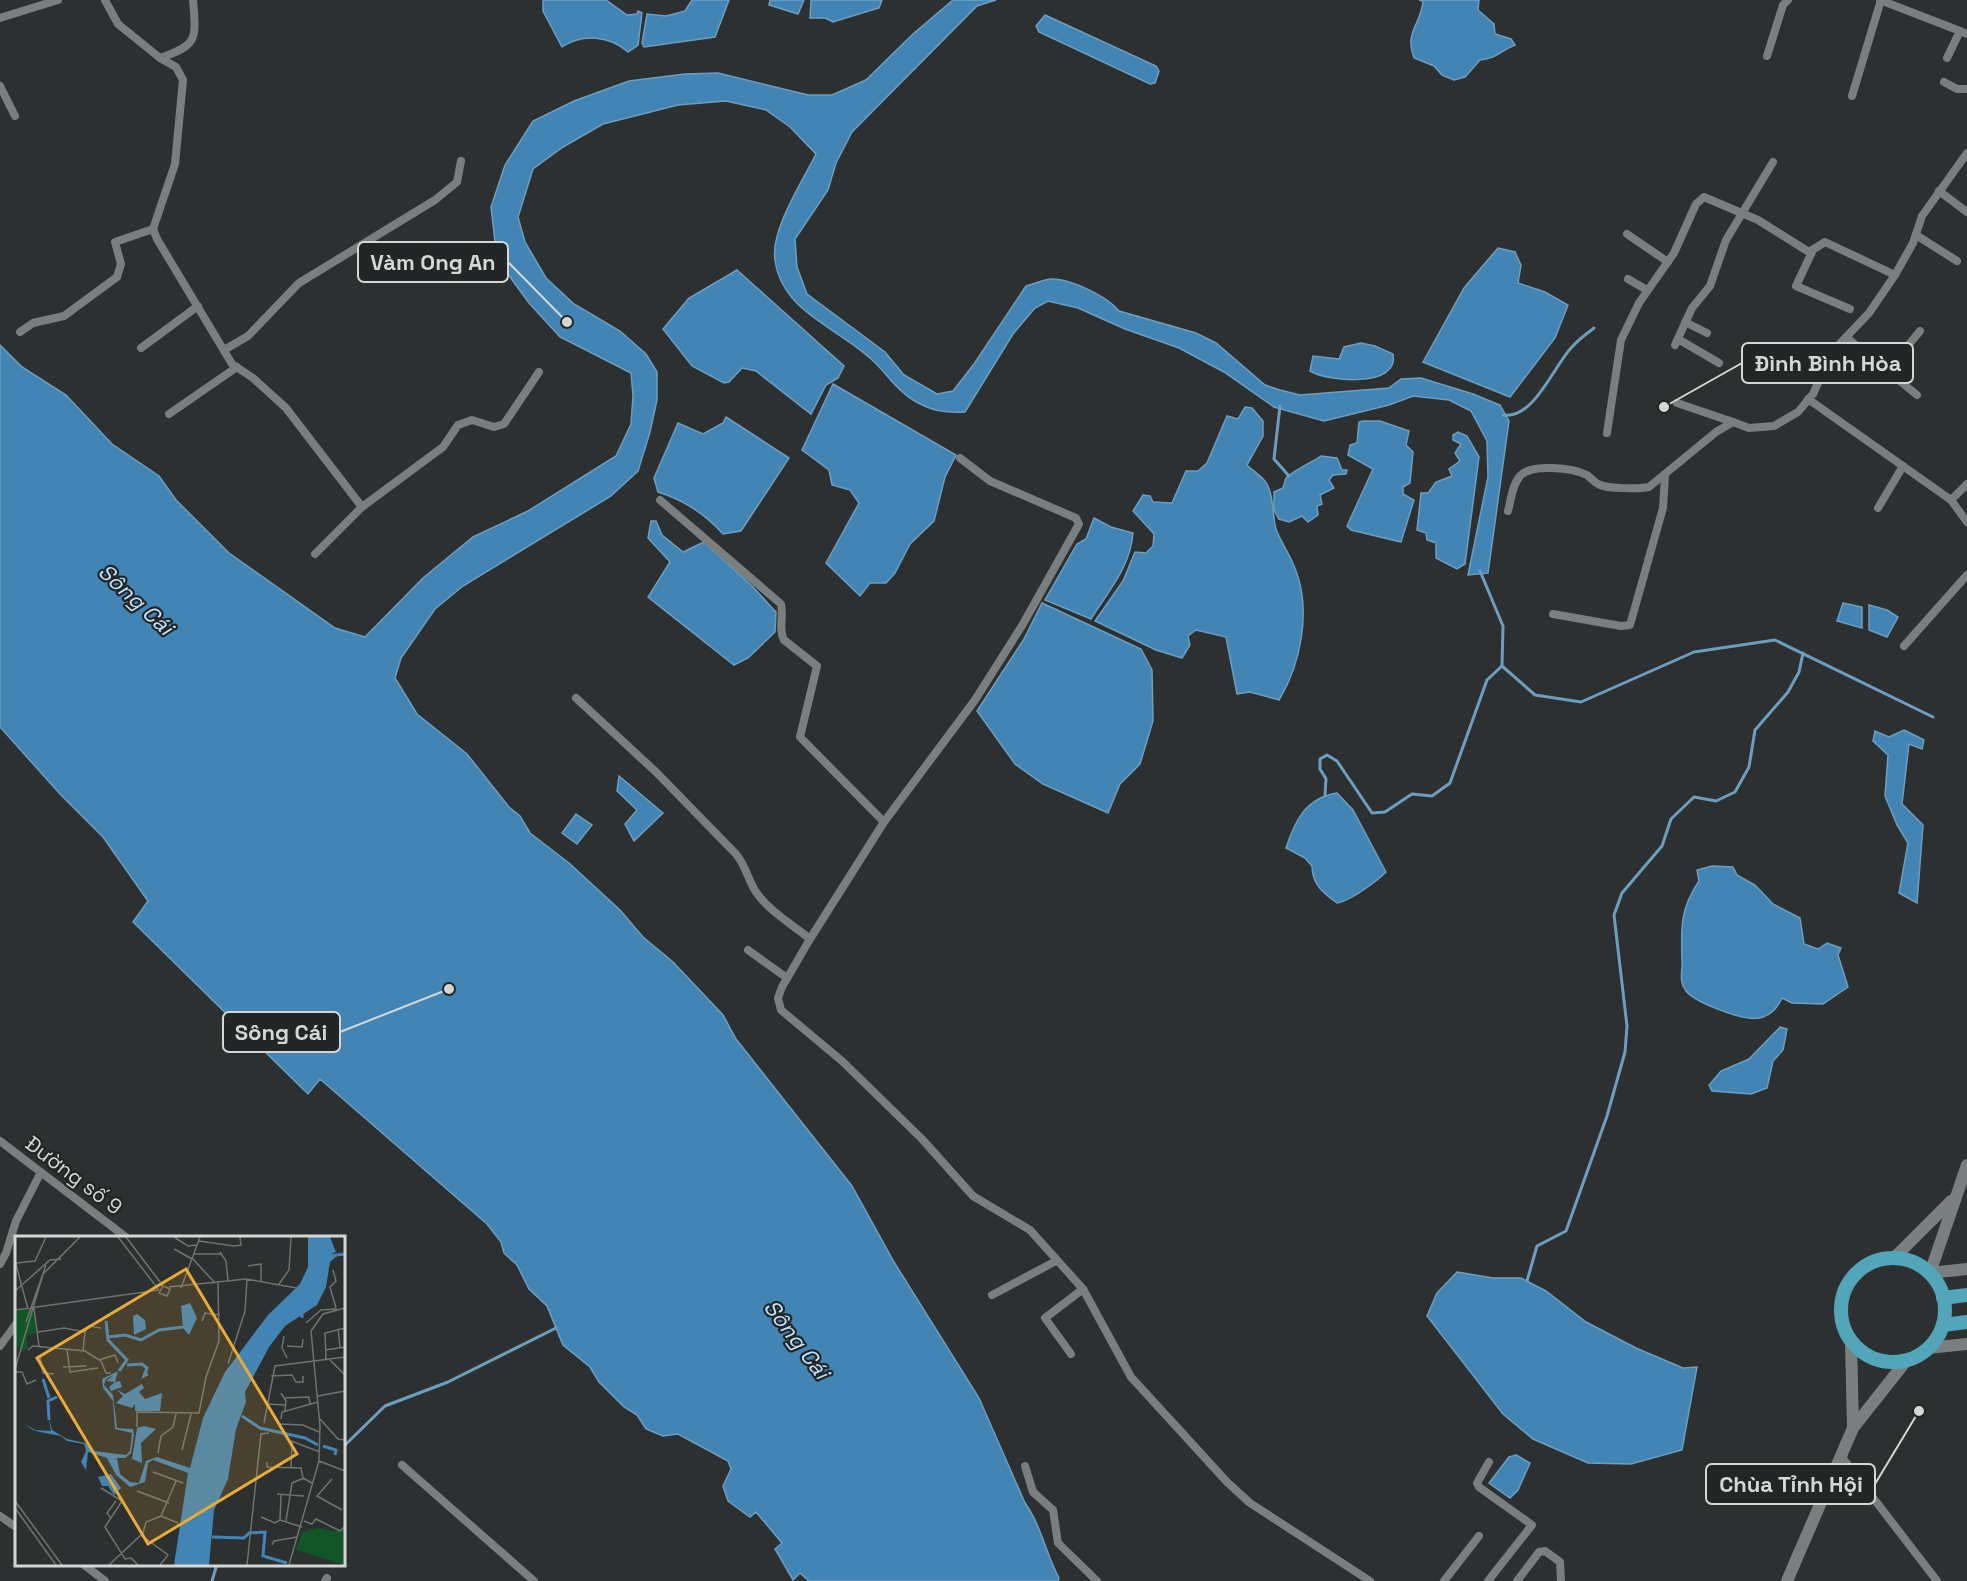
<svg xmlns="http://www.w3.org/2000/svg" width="1967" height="1581" font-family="'Space Grotesk',sans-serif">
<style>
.water{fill:#4285b5;stroke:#6e9ebf;stroke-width:1.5}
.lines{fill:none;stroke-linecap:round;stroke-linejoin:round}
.stream{stroke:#6e9ebf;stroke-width:3}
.street{stroke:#797f7f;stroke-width:8}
.secondary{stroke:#797f7f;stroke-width:12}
.primary{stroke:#53a5ba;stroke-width:14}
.labels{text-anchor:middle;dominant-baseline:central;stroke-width:4.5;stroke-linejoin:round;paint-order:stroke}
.street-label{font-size:21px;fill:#d4d7d6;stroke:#222626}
.water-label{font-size:22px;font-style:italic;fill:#c0e2fd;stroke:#222626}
.inset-river{fill:none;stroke:#4285b5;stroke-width:3}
.inset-road{fill:none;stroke:#6f7372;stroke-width:1.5}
.view{fill:#e8ab37;fill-opacity:0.15;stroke:#e8ab37;stroke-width:3}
.inset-edge{fill:none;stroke:#d4d7d6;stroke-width:3}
.leader{fill:none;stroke:#d4d7d6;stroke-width:2}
.callout-dot{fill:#d4d7d6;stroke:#222626;stroke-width:2}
.callout{fill:#222626;stroke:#d4d7d6;stroke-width:2}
.callout-label{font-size:22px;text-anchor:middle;font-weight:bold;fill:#d4d7d6}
</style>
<rect width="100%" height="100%" fill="#2c3030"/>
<g class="water">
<path d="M543,0H606L627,15L637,14L638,11L642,13L638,45L628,52C610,36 583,33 562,47L543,11Z"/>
<polygon points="692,0 729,0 715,37 644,47 642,43 647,14 666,16 685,11"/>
<polygon points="770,0 804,0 798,14 769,5"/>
<polygon points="811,0 882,0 879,8 833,22 825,18 810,18"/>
<path d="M953,0H996L977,6L852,132L836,163L828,190L795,239L797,267L807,294L885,352L904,375L937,394L953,391L974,364L1026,286C1034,284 1046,278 1054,279C1073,280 1108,297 1119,311L1196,333L1216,343L1265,385L1280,390L1300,395L1389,388L1401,379L1421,378L1473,394L1500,405L1509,421L1488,573L1468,575L1488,477L1487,441L1471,411L1449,400L1413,396L1389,405L1324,421L1274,407L1224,372L1179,348L1125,329L1078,308L1048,301L1035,308L1013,334L965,412C945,413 931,411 913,400C894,388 887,373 871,359C837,327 782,312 775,260C770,231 803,180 816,154L790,127L766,110L726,101L678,105L603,124L563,147L533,169L518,217L525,242L546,278L574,304L620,331L646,354L657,372V400L650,432L638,471L611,496L463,586L435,609L401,658L395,678L417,714L467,754L509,807L520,816L530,833L569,863L620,910L643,937L673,962L723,1015L736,1039L852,1186L894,1262L979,1398L1025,1503C1041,1525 1046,1554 1059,1578L1058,1581H809L800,1573L793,1580L775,1549L782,1543L756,1512L750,1517L728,1501L723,1486L731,1469L728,1461L678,1434L663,1436L646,1429L637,1415L624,1407L599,1382L590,1367L563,1345L547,1306L529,1289L517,1265L504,1253L501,1242L487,1224L320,1079L308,1094L133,922L148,901L103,837L60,794L0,727V345L22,367L66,395L112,444L159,476L176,500L229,553L335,628L365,637L423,578L473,537L528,511L616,456L631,424L633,396L631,373L560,337L529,303L497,259L491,207L505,165L533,121L574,101L629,81L685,74L718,73L808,95H832L866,80L913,34Z"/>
<path d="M1419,0H1479L1478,10L1494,24L1495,34L1511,39L1515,45C1500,51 1498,58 1480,60L1465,77L1454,80L1442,75L1434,66L1414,58C1404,32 1421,25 1423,1Z"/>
<polygon points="1045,15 1156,66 1159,71 1155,83 1150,84 1039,32 1036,26"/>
<polygon points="1498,248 1515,252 1521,265 1518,283 1545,292 1568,305 1555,338 1510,397 1423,362 1464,288"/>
<polygon points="737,270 844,366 838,378 826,385 811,414 756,371 742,368 729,382 724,383 692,366 663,329 689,298"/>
<path d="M1361,343L1375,346L1393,354C1400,388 1328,382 1310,371L1313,356L1339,359L1344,347Z"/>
<polygon points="833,384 956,455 945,477 934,521 910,544 895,573 886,583 870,583 860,596 826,563 859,503 850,490 832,485 829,470 802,450"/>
<path d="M1245,407L1252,408L1263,421V436L1247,465C1253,471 1263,477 1267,484C1274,496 1272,515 1276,529C1281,543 1291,556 1296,571C1311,611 1301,664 1279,700L1250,692L1237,694L1226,637L1196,630L1188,636L1190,645L1182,658L1156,650L1095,621L1123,581L1135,552L1146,553L1153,546L1154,534L1133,511L1143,495L1150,496L1153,502L1172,503L1186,471H1198L1207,463L1227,416L1238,419Z"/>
<path d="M726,417L789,458L741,531L723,534C705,514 684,500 658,492L654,478L678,423L703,434L723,423Z"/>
<polygon points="1363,421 1380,421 1409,431 1406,445 1413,452 1410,483 1403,487 1403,494 1414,500 1401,542 1351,530 1347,526 1373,469 1348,455 1350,445 1357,443 1359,422"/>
<polygon points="1458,432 1467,436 1479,457 1465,564 1457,569 1436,558 1436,543 1427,540 1426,533 1417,530 1421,493 1428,493 1436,482 1452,476 1449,469 1460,461 1455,453 1461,444 1453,440 1453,435"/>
<path d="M1321,456L1337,458L1342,470H1347L1346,474L1333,475L1329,480L1334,488L1320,495L1322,504L1317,506L1318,515L1308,522L1302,516L1289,522L1279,519L1274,510V492L1283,488C1284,485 1285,481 1286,478C1288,474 1315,460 1321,456Z"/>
<path d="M1094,518L1111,527L1133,533C1130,568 1109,590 1091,619L1045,600L1077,544L1086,539Z"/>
<polygon points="651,521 656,521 662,535 683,552 704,542 752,586 776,612 775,632 748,658 734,665 648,597 670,562 648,538"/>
<polygon points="1042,603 1141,649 1152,670 1153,721 1140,764 1120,784 1108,813 1043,784 1015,764 977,711 1024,639"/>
<polygon points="1843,603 1862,607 1862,628 1837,621"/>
<polygon points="1869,605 1887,610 1898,617 1887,637 1869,630"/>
<polygon points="1904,730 1924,740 1922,749 1909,744 1902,804 1923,825 1917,903 1899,893 1908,843 1897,825 1885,796 1888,755 1873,741 1875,731 1889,737"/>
<polygon points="619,776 663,813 634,841 625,824 637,810 617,791"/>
<path d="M1337,793L1353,810L1386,872C1377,881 1349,902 1337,903C1323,893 1312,884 1312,866L1305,858L1286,848C1295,820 1306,798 1337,793Z"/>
<polygon points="576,814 592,825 577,844 562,833"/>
<path d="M1712,866L1733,867L1737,875L1755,885L1773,904L1800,918L1804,944L1818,949L1827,943L1841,948L1838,955L1848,987L1823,1004L1792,1003L1782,998C1777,1008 1771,1016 1759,1018C1743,1021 1696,1003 1686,991C1678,980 1683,972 1682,960C1681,928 1680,909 1699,881L1697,870Z"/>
<polygon points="1780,1027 1787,1029 1783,1050 1773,1061 1767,1088 1751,1094 1712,1091 1709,1085 1721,1071 1749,1059"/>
<polygon points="1457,1272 1493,1278 1521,1278 1546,1291 1586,1322 1636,1348 1683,1368 1697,1367 1682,1450 1631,1464 1588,1463 1533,1439 1503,1414 1427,1316 1437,1293"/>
<polygon points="1516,1455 1530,1463 1518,1490 1510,1498 1489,1483 1509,1457"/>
</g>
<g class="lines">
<g class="stream">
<polyline points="1280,406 1274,459 1289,476"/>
<path d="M1503,415C1534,420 1554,365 1572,347C1578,340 1586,334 1594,328"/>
<polyline points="1480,571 1503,626 1502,666 1535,695 1581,702 1694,652 1775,640 1933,717"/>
<polyline points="1325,795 1326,779 1320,769 1320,759 1327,755 1337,761 1372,813 1385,812 1412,794 1432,796 1450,783 1487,680 1502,666"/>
<polyline points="1527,1281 1537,1246 1566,1231 1607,1116 1625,1052 1627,1026 1614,915 1622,893 1662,846 1671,819 1694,797 1716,801 1735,792 1749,767 1755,730 1788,692 1799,672 1803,653"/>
<polyline points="344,1446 385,1406 448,1382 556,1328"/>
<polyline points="212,1581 217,1564"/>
</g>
<g class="street">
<polyline points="105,0 118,24 160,58 176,67 183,80 175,164 153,229 157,239 232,364 253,378 286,408 362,507"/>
<polyline points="1880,0 1960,31"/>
<polyline points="0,18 58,0"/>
<polyline points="1767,56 1783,5 1788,0"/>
<path d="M160,58C199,45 196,38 193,0"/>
<polyline points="1947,58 1960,31 1967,34"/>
<polyline points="1944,82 1957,89 1967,89"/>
<polyline points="0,86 15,116"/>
<polyline points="1852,96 1881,0"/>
<polyline points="1939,191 1967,212"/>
<polyline points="1627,234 1668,262"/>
<polyline points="1916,235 1957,261"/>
<polyline points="1812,252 1796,286 1850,309"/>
<polyline points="1628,279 1647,290"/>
<polyline points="1685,322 1707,333"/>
<polyline points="20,332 33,323 64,316 117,277 121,264 115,242 153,229"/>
<polyline points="1846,337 1917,395"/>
<polyline points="1678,339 1719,363"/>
<polyline points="1675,345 1692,308 1710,286 1726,240 1773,162"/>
<polyline points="141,348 198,306"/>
<polyline points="224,350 248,336 299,283 435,200 457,182 461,161"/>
<polyline points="1771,359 1821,373"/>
<polyline points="1887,371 1920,331"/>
<polyline points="1808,399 1951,500 1967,484"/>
<polyline points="1677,403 1733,422"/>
<polyline points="169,414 237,367"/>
<polyline points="1607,433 1621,340 1639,303 1674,253 1696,204 1704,197 1758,220 1809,252 1825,242 1895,275"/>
<polyline points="960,458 990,481 1076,518 1079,524 1023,624 975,700 884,822 810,939 782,987 778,998 781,1010 842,1061 922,1139 973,1196 1030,1230 1083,1289 1131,1377 1227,1482 1250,1503 1370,1581"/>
<path d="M660,500L781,604C784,616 778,629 784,640L817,666L800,737L884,822"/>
<polyline points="1951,500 1967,522"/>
<polyline points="1878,508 1903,466"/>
<path d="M1508,511C1511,500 1512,485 1520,476C1531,463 1573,468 1587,475C1591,478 1594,482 1598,484C1606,489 1639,489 1649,487L1716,432L1733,422L1749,428L1774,426L1798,412L1813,394L1832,352L1869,313L1895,275L1913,243L1922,216L1967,153"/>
<polyline points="315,554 362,507 443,447 458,425 472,420 494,427 504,424 539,372"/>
<polyline points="1553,614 1621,626 1630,625 1663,508 1665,476"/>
<polyline points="1904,646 1967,575"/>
<path d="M576,698L656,772L736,854C746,866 748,880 756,892C769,911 793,925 810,939"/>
<polyline points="748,950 787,978"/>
<polyline points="0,1141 127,1238"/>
<polyline points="0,1264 6,1253 16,1221 41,1172"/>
<polyline points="992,1295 1056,1261"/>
<polyline points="0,1346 16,1324"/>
<polyline points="1071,1354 1045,1318 1083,1289"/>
<polyline points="1841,1456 1937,1581"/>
<polyline points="402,1465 534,1581"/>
<polyline points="1025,1466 1033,1492 1053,1510 1058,1543 1097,1581"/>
<polyline points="0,1516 16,1527"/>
<polyline points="83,1564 105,1581"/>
<polyline points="325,1581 327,1578"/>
<polyline points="1444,1581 1479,1536"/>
<polyline points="1488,1581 1532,1525 1479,1487 1477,1483 1489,1462"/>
<polyline points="1517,1581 1539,1552 1545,1551 1560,1562 1561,1581"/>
</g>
<g class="secondary">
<polyline points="1967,1165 1930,1273 1967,1269"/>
<polyline points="1894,1258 1951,1201"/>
<polyline points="1851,1340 1853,1428"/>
<polyline points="1928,1348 1967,1344"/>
<polyline points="1787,1581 1853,1428 1906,1361"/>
</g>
<g class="primary">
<circle cx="1893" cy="1310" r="52"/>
<polyline points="1943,1298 1967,1295"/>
<polyline points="1943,1325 1967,1322"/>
</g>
</g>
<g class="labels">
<g class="street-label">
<text transform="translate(74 1175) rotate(37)">Đường số 9</text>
</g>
<g class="water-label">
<text transform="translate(136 599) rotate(43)">Sông Cái</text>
<text transform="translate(797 1339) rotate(53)">Sông Cái</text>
</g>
</g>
<g transform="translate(15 1236)">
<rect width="330" height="330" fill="#2c3030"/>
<path d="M19,72L21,97L12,100L13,112L9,115L0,109V74ZM330,290V329L281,314L287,296L302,292L325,296Z" fill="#125527"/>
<path d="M293,1H315L321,16L312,20H322L315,26L311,51L302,69L270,90L254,111L230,156L231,166L221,193L213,243L199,274L194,329H159L173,237L138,224L133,227L130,246L115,251L101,239L92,222L73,216L71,234L66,226L71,215L69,208L52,205L46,200L25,196L18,194L8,187L20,194L36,195L33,178L37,194L52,203L70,207L79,215L111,219L115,215L117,197L100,193L98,165L88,152L87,143L103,135L100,146L105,145L107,151L96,155L94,151L100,146L91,145L99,139L91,143L89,149L98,159L102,192L118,193L119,199L116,217L110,222H102L105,238L115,246L124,247L131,225L142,221L175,232L188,182L210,136L253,79L285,48L293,31ZM175,67L182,82L174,99L168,92L166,70ZM122,78L130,84L131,93L119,99L118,80ZM127,148L129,152L124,156L130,163L147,157L145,175H120V168L117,172L101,167L108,160L102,154L110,158ZM129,190L141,193L126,207L127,227L117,223L122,192ZM96,238L106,252L99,259L93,250H87L83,241Z" fill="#4285b5"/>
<path class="inset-river" d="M304,21L330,18M282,52L287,62V82M91,85L93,104L112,124L104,135M93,101L110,99L126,104L144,94L168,91M112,129L127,128L132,132L129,140L133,138M28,143L34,162M227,180L245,192L290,202L303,209M34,184L33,165L42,161M308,210L321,214L320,219M197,301L229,302L234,297L250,296L248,320L272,327"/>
<path class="inset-road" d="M103,1L144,54M111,1L148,50L155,53L152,60L144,57L148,50M159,1L173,10L182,9M184,5L219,10L226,9L225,1M159,13L177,23M205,16L211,25L213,45M179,18H206M177,22L200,47M0,25L13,73M1,27L20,25L31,1M233,30L246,28V45M318,34L321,45L315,51L321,72M264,48L274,34L276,1M154,51L231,43L282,52M166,52L185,1M0,55L35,24L46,23M19,72L24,110M0,74L144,54M187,85L190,77L205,79M11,86L31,29M291,87L306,74L322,73M323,93L325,111M23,96L49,92L70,96L68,115M70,96L74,90L86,92M269,100L267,112L272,122M272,110L287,111L288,103M13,114L18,110L70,115L86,125L91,137H96M52,114L55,136L83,132M310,114L330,111M25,121L28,137L39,138M84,124L100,119L103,127M311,124L310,97L330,92M315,124L330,139M213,128L230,75L232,43M48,131L71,130M0,133L28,38L65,1M0,136H7L12,148L21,144M256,140L277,139L281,146H288V140M266,157L271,165L270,175M303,160L330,155M270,162L294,161L295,168M252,168L271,169M266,183L267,176L303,166M305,183L323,203L330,204M249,187L260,130L330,121M264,188L288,189L304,196M122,191V176L184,177L191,141L204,105L203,47M276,205L305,216M167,214L176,178M143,217L146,200L158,191L161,178M304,225L330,235M252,226V231L286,232L288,242L297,247M276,232L277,207M138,236L168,247M317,243L302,260L327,274M86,252L107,265L90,291L110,323L116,322L123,329M122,255L154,267M262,258L289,260M266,259L265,284L287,291M0,265L47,329M0,272L41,329M146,280L161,245M246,281L260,287L265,284M96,282L92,277L101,265M271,285L277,247L289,242M289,285L297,288L301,283L325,295L330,290M126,299L153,319L145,329M257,309L259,305L282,301M94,329L128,297L131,286L146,280L163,287M232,329L246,198L254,197M274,329L304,225L305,190L296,95L308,78L330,72"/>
<path class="view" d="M171,33L282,218L133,308L22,122Z"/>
<rect width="330" height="330" class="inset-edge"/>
</g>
<path class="leader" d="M567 322L508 262M1664 407L1742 363M449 989L340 1032M1919 1411L1875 1484"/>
<g class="callout-dot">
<circle cx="567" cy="322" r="6"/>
<circle cx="1664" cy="407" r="6"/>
<circle cx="449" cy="989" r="6"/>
<circle cx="1919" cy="1411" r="6"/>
</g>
<g class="callout">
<rect x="358" y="242" width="150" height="40" rx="6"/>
<rect x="1742" y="343" width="171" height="40" rx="6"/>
<rect x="223" y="1012" width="117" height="40" rx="6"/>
<rect x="1706" y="1464" width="169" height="40" rx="6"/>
</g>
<g class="callout-label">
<text x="433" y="270">Vàm Ong An</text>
<text x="1828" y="371">Đình Bình Hòa</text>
<text x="281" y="1040">Sông Cái</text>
<text x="1791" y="1492">Chùa Tỉnh Hội</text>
</g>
</svg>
